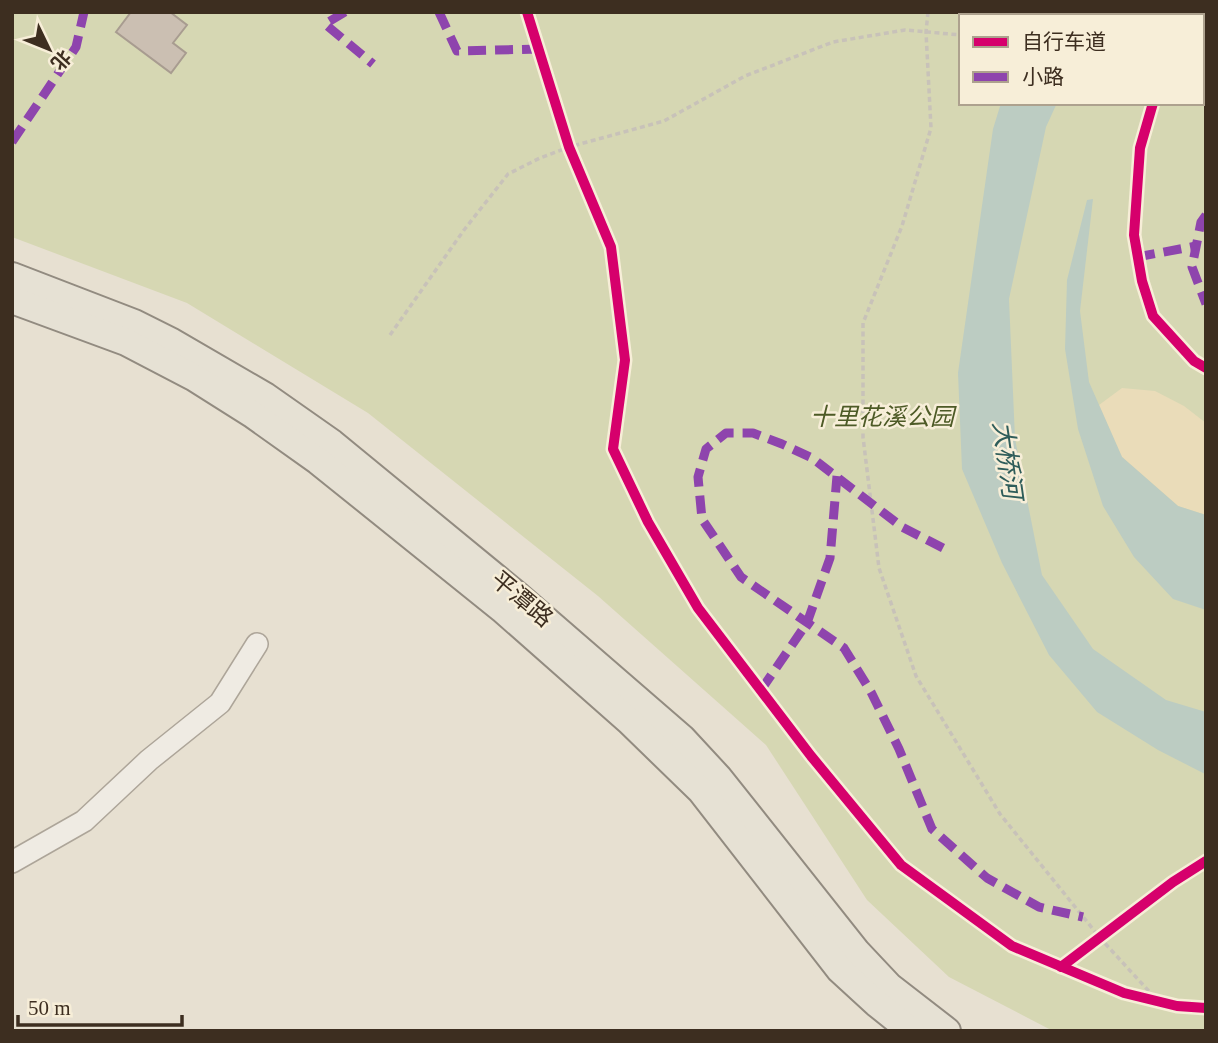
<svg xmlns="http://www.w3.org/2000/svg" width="1218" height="1043" font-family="'Times New Roman','Noto Sans SC',serif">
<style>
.green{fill:#d6d7b3;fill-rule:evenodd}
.sand{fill:#eadcb9}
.water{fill:#bcccc2}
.building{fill:#cbbfb2;stroke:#a89c90;stroke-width:2}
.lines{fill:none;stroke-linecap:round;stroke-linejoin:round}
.minor-casing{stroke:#ada599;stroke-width:24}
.major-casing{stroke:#928b80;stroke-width:30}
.path{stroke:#c8c2b9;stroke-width:3.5;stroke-dasharray:5 3.5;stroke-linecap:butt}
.minor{stroke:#efebe3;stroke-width:21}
.major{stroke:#e6e1d4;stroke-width:26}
.quiet{stroke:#8e44ad;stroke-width:9;stroke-dasharray:18 9;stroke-linecap:butt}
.cycleway-casing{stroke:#f7eed8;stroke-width:15}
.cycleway{stroke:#d6006c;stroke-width:10}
.labels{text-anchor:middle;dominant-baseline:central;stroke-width:5;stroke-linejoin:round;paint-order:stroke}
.park-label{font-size:24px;font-style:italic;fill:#4d5a26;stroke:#f7eed8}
.street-label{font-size:24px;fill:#3d2e20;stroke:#f7eed8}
.water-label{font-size:26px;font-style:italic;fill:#2f5d5a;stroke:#f7eed8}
</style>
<rect width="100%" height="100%" fill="#e7e0d1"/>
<path class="green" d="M12,12H1206V1031H1053L949,977L867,900L766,745L598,596L368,413L187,303L12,237ZM961,16H1202V103H961Z"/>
<polygon class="sand" points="1122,388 1155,391 1184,406 1206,423 1206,515 1178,506 1122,457 1099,405"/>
<g class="water">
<polygon points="1030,12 1101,12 1100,16 1029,16"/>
<polygon points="1001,103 1057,103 1046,127 1009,299 1015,439 1042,575 1093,649 1166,700 1206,712 1205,774 1158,750 1097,712 1049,655 1002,563 962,469 958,373 993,129"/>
<polygon points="1093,199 1080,311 1089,382 1122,457 1178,506 1206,515 1206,610 1173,599 1134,557 1103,506 1078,429 1065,349 1067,280 1087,200"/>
</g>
<polygon class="building" points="131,12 170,12 187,25 173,43 186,53 171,73 116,32"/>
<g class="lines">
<g class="minor-casing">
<polyline id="minor" points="12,862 84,821 149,760 220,703 257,644"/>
</g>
<g class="major-casing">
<g id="major">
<polyline points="12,276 134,323 172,342 265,396 332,443 517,595 682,738 719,778 857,952 889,986 947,1031"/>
<polyline points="12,300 126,342 195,378 252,414 318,461 502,609 629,721 701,791 840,970 876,1003 911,1031"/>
</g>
</g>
<g class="path">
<polyline points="527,12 569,147 611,247 625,360 613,449 648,522 698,608 811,756 901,865 1012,946 1124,993 1177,1006 1206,1008"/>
<polyline points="928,12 926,32 931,128 902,226 863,323 863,437 879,568 916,676 1000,814 1101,939 1157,1000"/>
<polyline points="1202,37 1206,33"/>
<polyline points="1202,90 1206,91"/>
<polyline points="1153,103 1140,148 1134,235 1142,281 1153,316 1194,361 1206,368"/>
<polyline points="390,335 464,230 508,174 540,158 569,147 664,121 745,76 833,42 905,30 961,35"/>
</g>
<use href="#minor" class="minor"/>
<use href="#major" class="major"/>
<g class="quiet">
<polyline points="345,12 325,24 373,64"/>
<polyline points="439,12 457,51 538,49"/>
<polyline points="12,142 76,47 84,12"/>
<polyline points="1206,215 1201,222 1192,267 1206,304"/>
<polyline points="1137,257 1196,246"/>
<polyline points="943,548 902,527 812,458 782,444 753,433 726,433 706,449 698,477 702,519 741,577 844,648 871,692 899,749 932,829 987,878 1039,907 1083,917"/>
<polyline points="761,690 807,623 830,558 837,476"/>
</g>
<g class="cycleway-casing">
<g id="cycleway">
<polyline points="527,12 569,147 611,247 625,360 613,449 648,522 698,608 811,756 901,865 1012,946 1124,993 1177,1006 1206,1008"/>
<polyline points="1153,103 1140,148 1134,235 1142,281 1153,316 1194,361 1206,368"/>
<polyline points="1061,967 1173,882 1206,861"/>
</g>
</g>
<use href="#cycleway" class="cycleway"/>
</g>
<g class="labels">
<g class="park-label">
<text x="882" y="417">十里花溪公园</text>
</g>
<g class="street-label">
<text transform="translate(522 599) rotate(40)">平潭路</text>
</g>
<g class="water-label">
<text transform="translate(1007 460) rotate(82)">大桥河</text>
</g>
</g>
<rect width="1218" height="1043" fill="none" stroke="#3d2e20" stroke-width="28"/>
<rect x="959" y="14" width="245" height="91" fill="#f7eed8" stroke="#ada18e" stroke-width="2"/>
<rect x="973" y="37" width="35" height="10" fill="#d6006c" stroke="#ada18e" stroke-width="2"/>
<text x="1022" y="49" font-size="21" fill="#3d2e20">自行车道</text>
<rect x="973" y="72" width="35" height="10" fill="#8e44ad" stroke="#ada18e" stroke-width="2"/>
<text x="1022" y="84" font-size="21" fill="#3d2e20">小路</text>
<g transform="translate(49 49) rotate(133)" stroke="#f7eed8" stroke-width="5" paint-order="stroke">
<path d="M0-5L12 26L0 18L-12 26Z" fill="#3d2e20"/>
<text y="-10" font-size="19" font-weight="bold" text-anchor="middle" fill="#3d2e20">北</text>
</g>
<path d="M18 1015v10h164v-10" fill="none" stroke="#3d2e20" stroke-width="3.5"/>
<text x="28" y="1015" font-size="21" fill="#3d2e20" stroke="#f7eed8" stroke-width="5" paint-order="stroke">50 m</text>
</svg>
